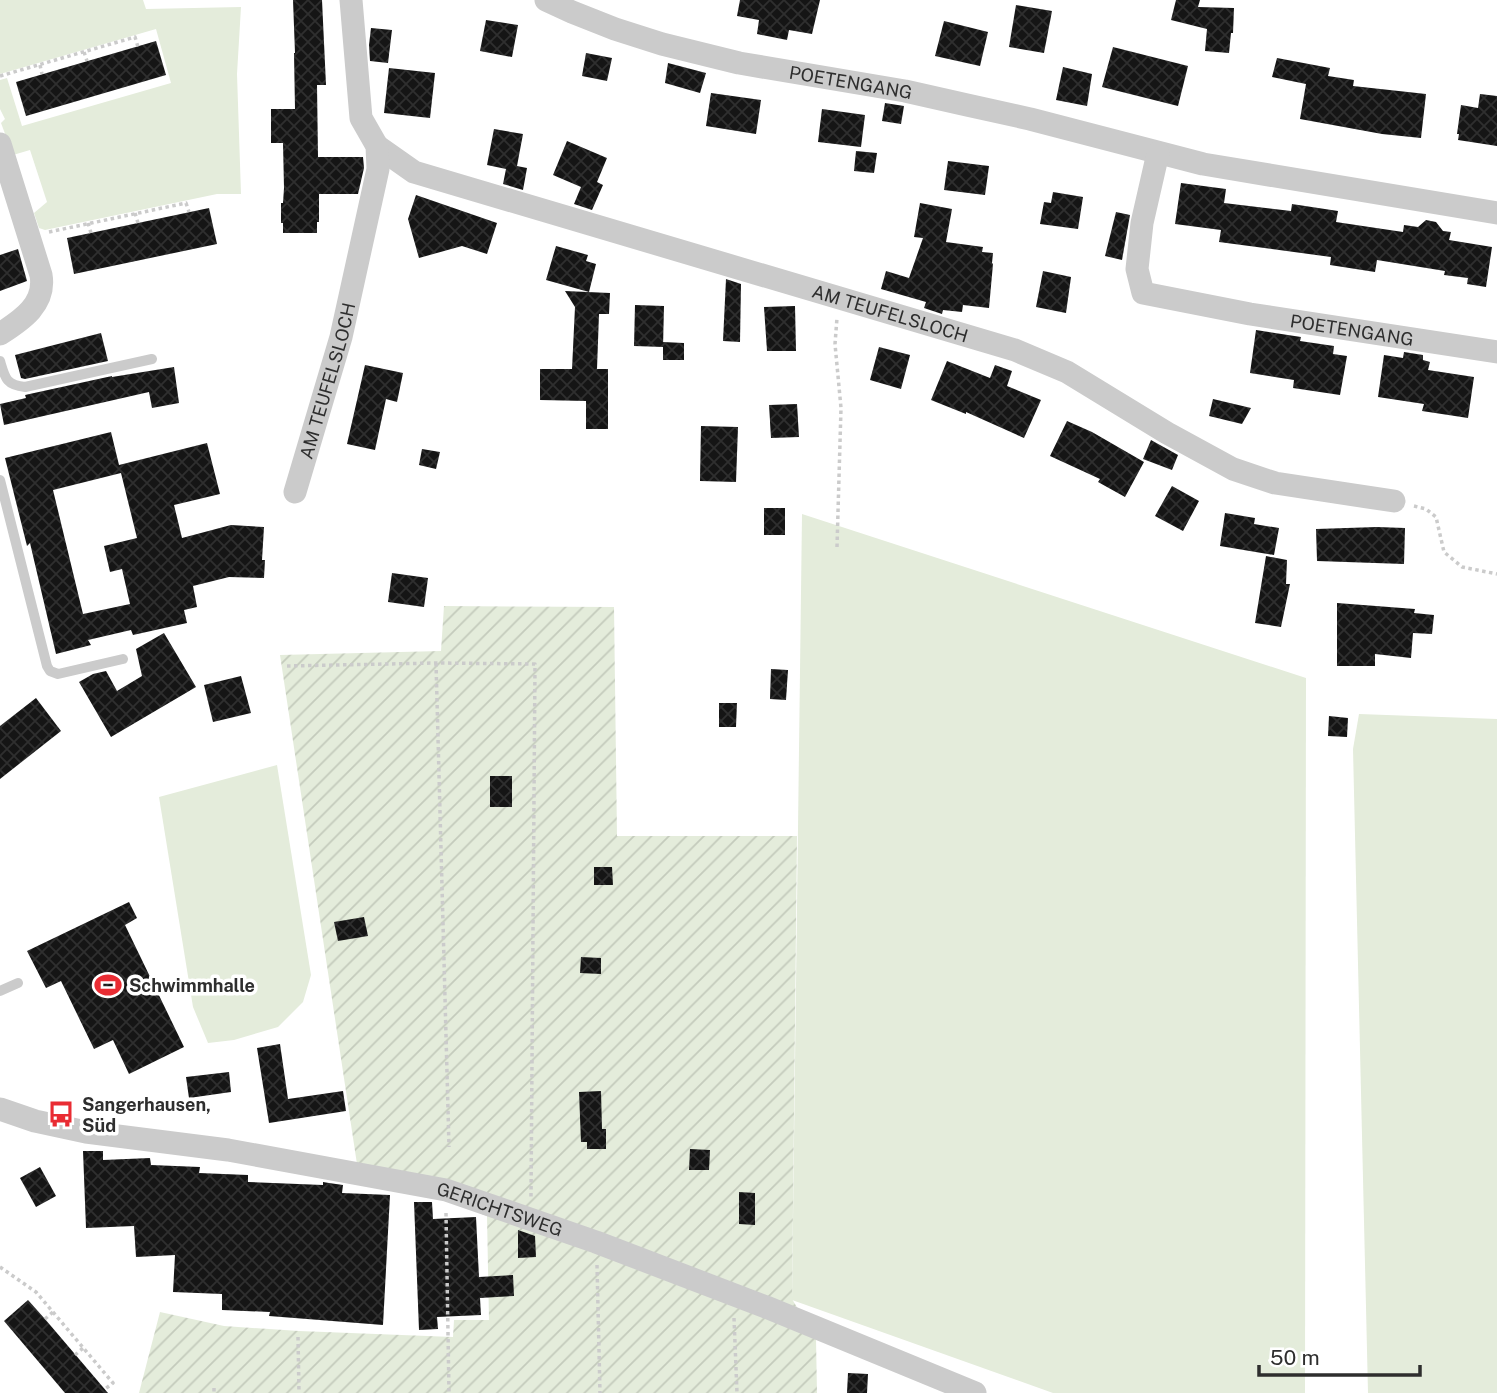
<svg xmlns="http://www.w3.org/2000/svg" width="1497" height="1393" font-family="'Public Sans',sans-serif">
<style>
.grass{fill:#e4ecdb}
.garden{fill:url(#garden-furrows)}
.building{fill:url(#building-cross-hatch);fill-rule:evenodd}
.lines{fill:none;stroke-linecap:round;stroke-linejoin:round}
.path{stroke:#cbcbcb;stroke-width:3.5;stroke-dasharray:3.5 3.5;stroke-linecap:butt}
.service{stroke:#cbcbcb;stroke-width:10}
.minor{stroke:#cbcbcb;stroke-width:23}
.labels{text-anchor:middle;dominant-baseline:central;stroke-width:7;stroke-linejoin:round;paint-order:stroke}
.street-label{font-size:18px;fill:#2e2e2e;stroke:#fff}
.poi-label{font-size:18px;font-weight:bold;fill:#2e2e2e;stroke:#fff;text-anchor:start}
</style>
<defs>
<pattern id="garden-furrows" width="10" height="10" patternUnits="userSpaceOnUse" patternTransform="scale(1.75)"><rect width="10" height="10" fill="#e4ecdb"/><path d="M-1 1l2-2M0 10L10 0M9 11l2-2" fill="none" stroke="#c4cbbc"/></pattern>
<pattern id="building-cross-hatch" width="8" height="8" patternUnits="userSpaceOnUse" patternTransform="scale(1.75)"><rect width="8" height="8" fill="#151515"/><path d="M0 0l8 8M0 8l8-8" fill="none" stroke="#2f2f2f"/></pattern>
</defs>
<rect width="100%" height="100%" fill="#fff"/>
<g class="grass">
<polygon points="0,0 143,0 146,9 241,7 237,74 241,194 217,194 45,230 39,228 34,213 47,202 30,150 13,155 1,123 5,119 0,109 0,80 7,78 22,126 171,83 156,29 0,74"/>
<polygon points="802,514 1306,678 1305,1393 1053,1393 792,1300"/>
<polygon points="1359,714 1497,719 1497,1393 1368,1393 1353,749"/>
<polygon points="277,765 311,975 303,1002 278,1027 234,1040 208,1043 193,1007 159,797"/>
</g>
<polygon class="garden" points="444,606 614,607 617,836 797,836 792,1299 816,1339 817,1393 139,1393 160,1312 224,1326 299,1331 453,1337 454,1320 489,1320 487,1216 439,1197 360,1184 280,655 441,651"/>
<g class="building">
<polygon points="293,0 322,0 326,85 317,85 318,157 363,157 364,168 358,194 319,194 319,222 317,222 317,233 283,233 283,223 281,223 281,203 283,203 284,188 283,143 271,143 271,109 295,109 294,53 295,53"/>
<polygon points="740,0 820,0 812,34 789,30 787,40 757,34 759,20 737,16"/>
<polygon points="1176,0 1200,0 1198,7 1234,8 1233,33 1231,33 1229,53 1205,51 1207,29 1171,20"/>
<polygon points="1016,5 1052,11 1044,53 1009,47"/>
<polygon points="486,20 518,25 512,57 480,51"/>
<polygon points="944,21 988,32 980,66 935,56"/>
<polygon points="371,28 392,30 388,63 370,61 369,45"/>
<polygon points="156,41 166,75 26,116 16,82"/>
<polygon points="1113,47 1188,66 1178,106 1102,87"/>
<polygon points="586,53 612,58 607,81 582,76"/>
<polygon points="1277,58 1330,68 1328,76 1354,80 1353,86 1426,94 1421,138 1382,134 1300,119 1306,84 1272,77"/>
<polygon points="668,63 706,73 700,93 665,83"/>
<polygon points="1063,67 1092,74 1087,106 1056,100"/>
<polygon points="389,68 435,73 430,118 384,113"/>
<polygon points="711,93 761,100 756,134 706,126"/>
<polygon points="1480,94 1497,96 1497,146 1458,140 1459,134 1457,134 1461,105 1478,108"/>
<polygon points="885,103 904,106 901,124 882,121"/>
<polygon points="822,109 865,115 861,147 818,142"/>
<polygon points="494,129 523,134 517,166 527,168 523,190 503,184 506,169 487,165"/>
<polygon points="567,141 607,158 597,182 603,185 592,210 574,204 581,187 553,175"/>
<polygon points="856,151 877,153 874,173 854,171"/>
<polygon points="948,161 989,166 985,195 944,190"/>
<polygon points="1181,183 1226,189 1224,203 1291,211 1292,204 1338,211 1336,222 1403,232 1404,225 1418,227 1426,220 1436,222 1443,231 1451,232 1449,240 1492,247 1486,287 1467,284 1468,278 1444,275 1445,271 1377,260 1375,272 1330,265 1331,257 1219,242 1221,230 1175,224"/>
<polygon points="1053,192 1083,197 1078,229 1040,224 1044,202 1051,203"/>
<polygon points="416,195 497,223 487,254 462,246 419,258 408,219"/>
<polygon points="920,203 952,209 946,242 983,247 982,252 993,253 992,263 993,264 989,308 963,305 962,312 943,310 942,314 924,308 926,302 881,289 886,271 909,278 923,238 914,237"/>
<polygon points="209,208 217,244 74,274 67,238"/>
<polygon points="1116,212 1130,215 1122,260 1105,256"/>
<polygon points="556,246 588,255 586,261 596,264 589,292 546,280"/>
<polygon points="18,249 27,281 0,291 0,255"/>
<polygon points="1043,271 1071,277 1066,313 1036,307"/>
<polygon points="726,279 741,284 740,342 723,341"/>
<polygon points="565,291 610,293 609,314 599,314 597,369 608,369 608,429 586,429 586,401 540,400 540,369 572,369 575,307"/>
<polygon points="635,305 664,306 663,347 634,346"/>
<polygon points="795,306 796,351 767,351 764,307"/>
<polygon points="1256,330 1301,337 1300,341 1334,346 1333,354 1347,356 1340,395 1293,388 1294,380 1250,373"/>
<polygon points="101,333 108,361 25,379 21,378 15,355"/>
<polygon points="663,342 684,343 684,360 663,360"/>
<polygon points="879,347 910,355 901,389 870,380"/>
<polygon points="1404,352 1423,355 1423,360 1430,362 1428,370 1474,377 1468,418 1422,411 1424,404 1378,397 1384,355 1403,358"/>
<polygon points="947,361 990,378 995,365 1012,371 1007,386 1041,400 1024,438 966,412 966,414 931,400"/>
<polygon points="365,365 403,373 397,402 386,399 375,450 347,444"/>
<polygon points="174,367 179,403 152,408 149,392 4,425 0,404 26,398 25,395 112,376 112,377"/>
<polygon points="1213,399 1251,408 1242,424 1209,416"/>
<polygon points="797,404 799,437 771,438 769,405"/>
<polygon points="1067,421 1092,432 1144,462 1125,497 1098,482 1100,479 1050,456"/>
<polygon points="701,426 738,427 736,482 700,481"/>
<path d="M111,432L119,465L207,443L220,494L174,505L182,538L231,525L264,527L262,560H265L264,578L229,577L193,586L197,607L184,610L187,623L133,635L131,630L88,640L91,645L56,654L30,543L27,546L5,458ZM121,473L137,538L104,546L110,572L122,569L130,604L83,614L53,490Z"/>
<polygon points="1151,440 1178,455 1172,470 1143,459"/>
<polygon points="422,449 440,452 436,469 419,465"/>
<polygon points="1172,486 1199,501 1183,531 1155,516"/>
<rect x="764" y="508" width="21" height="27"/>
<polygon points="1225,513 1255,518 1254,524 1279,528 1274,555 1220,546"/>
<polygon points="1377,527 1405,528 1404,564 1317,561 1316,529"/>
<polygon points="1266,556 1287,560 1286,584 1290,584 1281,627 1255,623"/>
<polygon points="392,573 428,578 424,607 388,602"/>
<polygon points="1337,603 1415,609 1414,613 1434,615 1432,634 1413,633 1411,658 1375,654 1375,666 1337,666"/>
<polygon points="164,633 196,687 111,737 79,682 93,674 106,671 117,691 142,676 136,649"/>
<polygon points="771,669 788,670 786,700 770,699"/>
<polygon points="241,676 251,713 213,722 204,685"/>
<polygon points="36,698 61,731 0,779 0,726"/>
<polygon points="719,703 737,703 736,727 719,727"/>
<polygon points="1329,716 1348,718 1347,737 1328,736"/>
<rect x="490" y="776" width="22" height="31"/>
<polygon points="594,867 612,867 613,885 594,885"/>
<polygon points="129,902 137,918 125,925 184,1047 129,1074 113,1040 94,1049 61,981 46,988 27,951"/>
<polygon points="364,917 368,936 338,941 334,922"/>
<polygon points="581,957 601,958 601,974 580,973"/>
<polygon points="280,1044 288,1099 343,1091 346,1111 269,1123 257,1048"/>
<polygon points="229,1072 231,1092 189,1098 186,1077"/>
<polygon points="601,1091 602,1129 606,1129 606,1149 587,1149 587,1142 581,1142 579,1092"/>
<polygon points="690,1149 710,1150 709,1170 689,1170"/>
<polygon points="83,1151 103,1151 103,1160 150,1158 151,1165 200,1167 199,1173 248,1175 248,1182 323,1185 323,1182 329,1183 343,1185 342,1193 390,1195 383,1325 269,1316 270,1312 222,1310 222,1294 173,1292 175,1255 136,1257 134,1226 86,1228"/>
<polygon points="40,1167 56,1196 36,1207 20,1178"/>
<polygon points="739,1192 755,1193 755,1225 739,1224"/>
<polygon points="414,1202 432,1202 433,1219 476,1217 479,1277 513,1275 514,1296 480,1298 481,1315 437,1317 438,1329 419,1330"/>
<polygon points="518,1230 535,1236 536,1257 518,1258"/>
<polygon points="28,1300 45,1319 108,1393 65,1393 4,1321"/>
<polygon points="848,1373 868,1374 867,1393 847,1393"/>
</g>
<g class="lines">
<g class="path">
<polyline points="84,52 87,61"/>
<polyline points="40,65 42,74"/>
<polyline points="0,76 135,37 138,47"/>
<polyline points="135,213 138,223"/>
<polyline points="88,223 91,233"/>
<polyline points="49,232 186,203 189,212"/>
<polyline points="1414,506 1426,509 1436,517 1444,552 1462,567 1497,574"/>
<polyline points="837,547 841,408 835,344 837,318"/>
<polyline points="436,663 449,1147"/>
<polyline points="287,666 436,663 535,664 531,1197"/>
<polyline points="446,1213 449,1393"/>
<polyline points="597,1265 600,1393"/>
<polyline points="0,1267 36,1292 113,1383 105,1389"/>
<polyline points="734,1318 737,1393"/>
<polyline points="45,1319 53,1312"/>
<polyline points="298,1337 299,1393"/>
<polyline points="75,1355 83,1348"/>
<polyline points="214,1388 214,1393"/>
</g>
<g class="service">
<path d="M0,361C5,378 6,385 25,387L152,359"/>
<polyline points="0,480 47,666 50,671 58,674 123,659"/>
<polyline points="0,991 18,983"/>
</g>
<g class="minor">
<path id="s1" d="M546,0L572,12L615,29L662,44L739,63L905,91L967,105L1030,119L1203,164L1497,213"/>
<path d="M0,144L41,275C46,304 22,320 0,334"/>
<path id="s2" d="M377,146L414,172L1015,350L1067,372L1167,433L1233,469L1275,483L1394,501"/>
<path id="s3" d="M1158,153L1142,223L1137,269L1143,293L1250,314L1497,352"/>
<path id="s4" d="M295,492L341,337L378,169L377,146L361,118L351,0"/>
<path id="s5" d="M0,1109L35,1121L86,1132L228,1150L446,1190L596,1242L766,1307L975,1393"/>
</g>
</g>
<defs>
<g id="stadium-bare" transform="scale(2.1)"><path d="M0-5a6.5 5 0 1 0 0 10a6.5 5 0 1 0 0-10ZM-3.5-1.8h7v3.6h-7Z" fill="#e92c33" stroke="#fff" stroke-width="2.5" paint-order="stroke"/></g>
<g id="bus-bare" transform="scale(2.1)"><path d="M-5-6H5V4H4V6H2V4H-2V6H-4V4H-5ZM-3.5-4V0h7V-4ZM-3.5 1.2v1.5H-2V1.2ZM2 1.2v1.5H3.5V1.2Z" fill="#e92c33" stroke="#fff" stroke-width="2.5" paint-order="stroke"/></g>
</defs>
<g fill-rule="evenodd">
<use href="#stadium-bare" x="108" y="985"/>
<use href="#bus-bare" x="61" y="1114"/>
</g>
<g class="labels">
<g class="street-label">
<text stroke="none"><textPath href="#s1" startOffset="317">POETENGANG</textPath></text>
<text stroke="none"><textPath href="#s2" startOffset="542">AM TEUFELSLOCH</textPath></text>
<text stroke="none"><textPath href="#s3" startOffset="355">POETENGANG</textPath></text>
<text stroke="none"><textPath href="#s4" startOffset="116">AM TEUFELSLOCH</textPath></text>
<text stroke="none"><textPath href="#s5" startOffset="511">GERICHTSWEG</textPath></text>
</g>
<g class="poi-label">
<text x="129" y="985">Schwimmhalle</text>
<text x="82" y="1104">Sangerhausen,<tspan x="82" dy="21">Süd</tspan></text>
</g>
</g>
<path d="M1259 1365v10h161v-10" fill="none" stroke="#2e2e2e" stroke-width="3.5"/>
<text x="1270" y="1365" font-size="21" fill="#2e2e2e" stroke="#ffffff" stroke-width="5" paint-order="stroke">50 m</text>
</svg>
